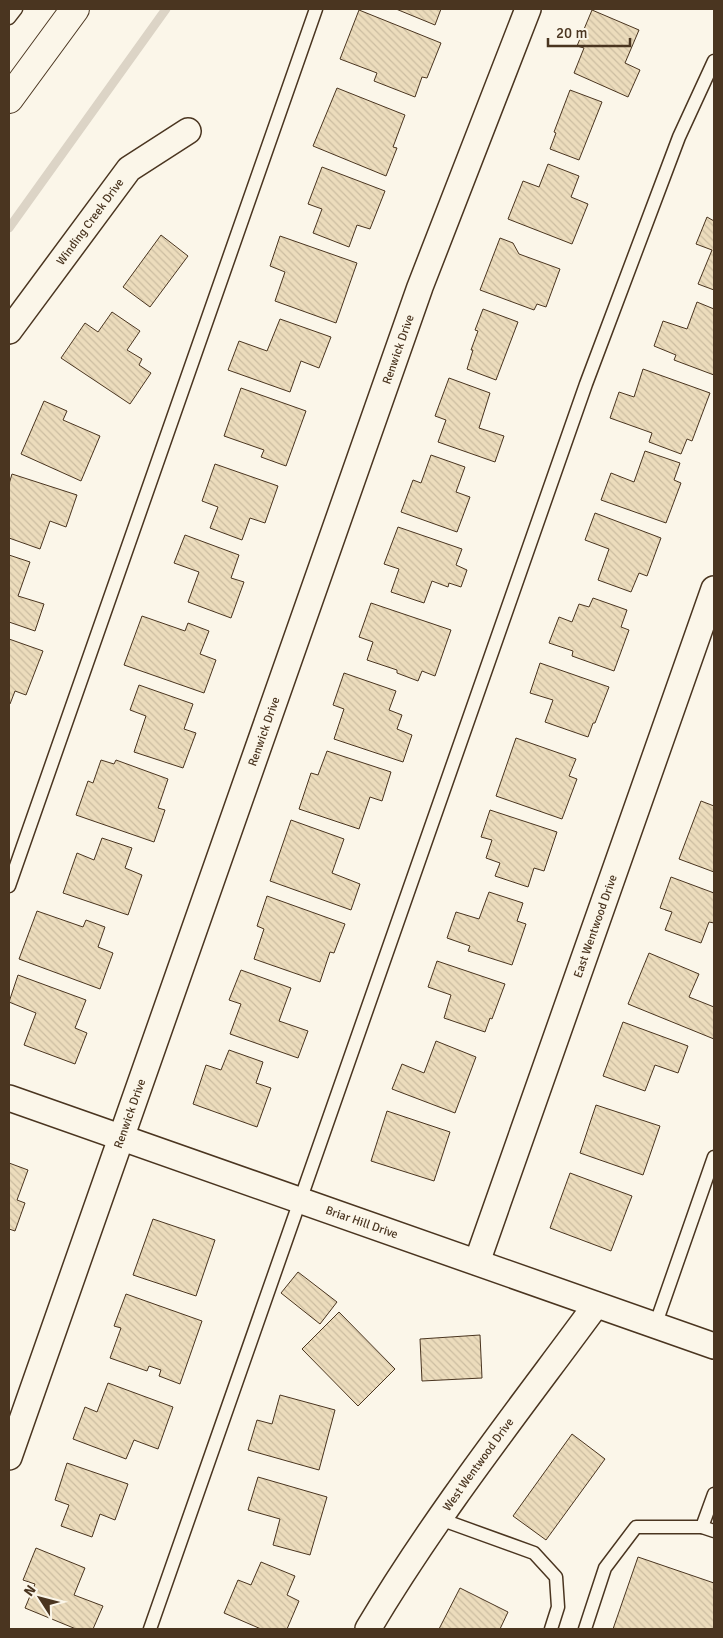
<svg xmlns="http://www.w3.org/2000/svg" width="723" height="1638" font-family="Signika,sans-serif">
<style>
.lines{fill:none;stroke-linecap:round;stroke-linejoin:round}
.stream{stroke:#dcd4c6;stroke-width:9}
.building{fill:url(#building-back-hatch);stroke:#4a3520}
.lane-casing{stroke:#4a3520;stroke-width:15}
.street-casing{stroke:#4a3520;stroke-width:28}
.secondary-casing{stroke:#4a3520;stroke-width:30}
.lane{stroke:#fbf6e9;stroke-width:12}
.street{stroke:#fbf6e9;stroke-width:25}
.secondary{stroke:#fbf6e9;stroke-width:28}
.labels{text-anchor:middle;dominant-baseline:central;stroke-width:4;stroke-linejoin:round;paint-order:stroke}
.street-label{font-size:12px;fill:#4a3520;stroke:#fbf6e9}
</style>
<defs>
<pattern id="building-back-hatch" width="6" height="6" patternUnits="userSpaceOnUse" patternTransform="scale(1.25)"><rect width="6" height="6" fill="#ecdcbc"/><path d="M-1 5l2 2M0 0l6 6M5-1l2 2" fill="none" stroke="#ccbda1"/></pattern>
</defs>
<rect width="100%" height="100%" fill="#fbf6e9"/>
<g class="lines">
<polyline class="stream" points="9,228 166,9"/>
</g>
<g class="building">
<polygon points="396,9 441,9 435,25"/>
<polygon points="359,10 441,43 427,78 422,77 415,97 374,81 377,73 340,59"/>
<polygon points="592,10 639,30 625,63 640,70 628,97 574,73 584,48 577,46"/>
<polygon points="337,88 405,115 393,147 397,148 386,176 313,146"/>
<polygon points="570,90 602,102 579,160 550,149 556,133 554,132"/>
<polygon points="548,164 579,176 571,197 588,204 572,244 508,219 523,181 539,187"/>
<polygon points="322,167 385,191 370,229 357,225 349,247 313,233 322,209 308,204"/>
<polygon points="707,217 714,221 714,290 698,284 712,250 696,244"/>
<polygon points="161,235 188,256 150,307 123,287"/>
<polygon points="280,236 357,263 336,323 275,301 285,272 270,266"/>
<polygon points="500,238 513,243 519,254 560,269 546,307 537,304 534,310 480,290"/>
<polygon points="697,302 714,309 714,375 674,360 676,355 654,346 663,321 687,329"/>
<polygon points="483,309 518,322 496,380 467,369 473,350 471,350 478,331 475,330"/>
<polygon points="112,312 140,331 127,350 142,359 139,365 151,373 130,404 61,358 85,323 98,332"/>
<polygon points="280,319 331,337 319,368 301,361 290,392 228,370 239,341 267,351"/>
<polygon points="643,369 710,393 692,441 687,439 681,454 649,442 652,433 610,418 619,392 634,397"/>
<polygon points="449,378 490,393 479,428 504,436 495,462 438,442 446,420 435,416"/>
<polygon points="241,388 306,411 286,466 261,457 264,450 224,436"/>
<polygon points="44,401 67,411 63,420 100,436 81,481 21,454"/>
<polygon points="645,451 680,463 674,480 681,483 666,523 601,500 611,473 634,482"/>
<polygon points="431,455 465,467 456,492 470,497 457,532 401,512 413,480 421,483"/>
<polygon points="215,464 278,486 265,523 250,518 242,540 210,528 218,507 202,501"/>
<polygon points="12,474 77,495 66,527 50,521 40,549 9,538 9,484"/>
<polygon points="595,513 661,538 647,576 639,573 631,592 598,580 609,549 585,540"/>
<polygon points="398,527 462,549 456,565 467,570 461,587 449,583 448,587 432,581 424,603 391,592 399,569 384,564"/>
<polygon points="185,535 239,555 231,578 244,582 231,618 188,602 199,572 174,563"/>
<polygon points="9,555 30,562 18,596 44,604 35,631 9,622"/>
<polygon points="593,598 627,610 621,627 629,630 614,671 572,656 573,651 549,643 559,617 572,622 579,604 589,607"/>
<polygon points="371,603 451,630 435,676 422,671 418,681 397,673 397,670 367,660 373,642 359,637"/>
<polygon points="142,616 185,631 188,623 209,631 200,654 216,660 204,693 124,665"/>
<polygon points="9,639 43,651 26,695 15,691 10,704 9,704"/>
<polygon points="540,663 609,687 595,723 593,723 588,737 545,722 553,700 530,693"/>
<polygon points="344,673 396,691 389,710 402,715 397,729 412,735 403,762 334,739 344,709 333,705"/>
<polygon points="139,685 193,704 184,729 196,733 183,768 134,752 146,716 130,710"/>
<polygon points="516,738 576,759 569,776 577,779 562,819 496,796"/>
<polygon points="327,751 391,772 382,801 370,797 359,829 299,809 311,773 318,775"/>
<polygon points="101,760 114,764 116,760 168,779 158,808 165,810 154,842 76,815 88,781 93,783"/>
<polygon points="701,801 714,806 714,872 679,859"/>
<polygon points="490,810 557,832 544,871 534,868 528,887 495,876 500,863 486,858 492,840 481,837"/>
<polygon points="291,820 344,839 332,873 360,884 351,910 270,881"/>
<polygon points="102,838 132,848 125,868 142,875 128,915 63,893 77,853 94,860"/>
<polygon points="671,877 714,893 714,923 709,922 701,943 665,930 672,912 660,908"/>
<polygon points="489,892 523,903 517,921 526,924 512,965 468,951 470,946 447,938 456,912 479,919"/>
<polygon points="267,896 345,924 334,953 330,952 320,982 254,959 264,929 257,926"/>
<polygon points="37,911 83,927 86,920 105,927 98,947 113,953 100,989 19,959"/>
<polygon points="649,953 699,974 689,997 714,1007 714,1039 628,1004"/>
<polygon points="437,961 505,984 492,1019 490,1018 485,1032 444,1018 451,995 428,987"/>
<polygon points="241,970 291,988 279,1021 308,1031 298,1058 230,1034 241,1004 229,1000"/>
<polygon points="18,975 86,1000 75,1028 87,1033 75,1064 24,1045 36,1013 9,1002"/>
<polygon points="623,1022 688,1046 678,1073 655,1065 645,1091 603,1076"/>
<polygon points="436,1041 476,1057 455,1113 392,1089 402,1064 424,1073"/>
<polygon points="229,1050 263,1062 256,1083 271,1088 257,1127 193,1104 206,1065 221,1070"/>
<polygon points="596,1105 660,1126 643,1175 580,1153"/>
<polygon points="387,1111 450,1132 434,1181 371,1161"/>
<polygon points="9,1163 28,1170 17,1200 25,1203 15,1231 9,1229"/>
<polygon points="570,1173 632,1196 611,1251 550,1228"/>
<polygon points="153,1219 215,1240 196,1296 133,1275"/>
<polygon points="298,1272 337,1302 320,1324 281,1293"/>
<polygon points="126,1294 202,1321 180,1384 159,1376 161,1370 149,1366 147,1371 110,1358 121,1328 114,1326"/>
<polygon points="339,1312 395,1369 358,1406 302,1349"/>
<polygon points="480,1335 482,1378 422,1381 420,1339"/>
<polygon points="108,1383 173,1407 158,1449 134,1440 126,1459 73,1439 85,1407 97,1412"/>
<polygon points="280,1395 335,1410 319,1470 248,1450 257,1420 272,1424"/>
<polygon points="572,1434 605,1459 546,1540 513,1516"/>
<polygon points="67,1463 128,1484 115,1520 100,1514 92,1537 61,1526 69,1505 55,1500"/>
<polygon points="258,1477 327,1497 310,1555 273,1545 280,1519 248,1510"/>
<polygon points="36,1548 85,1568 74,1595 103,1606 93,1629 76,1629 25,1608 35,1584 23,1580"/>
<polygon points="638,1557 714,1583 714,1629 613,1629"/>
<polygon points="261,1562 295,1576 287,1595 299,1601 287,1629 261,1629 224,1613 238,1580 251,1585"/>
<polygon points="460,1588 508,1612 500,1629 439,1629"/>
</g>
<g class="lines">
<g class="lane-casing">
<g id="lane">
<polyline points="9,18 16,9"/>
<polyline points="9,886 316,9"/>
<polyline points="655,1326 714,1157"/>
<polyline points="440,1519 534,1553 556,1577 558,1607 551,1629"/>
<polyline points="702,1527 714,1531"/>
<polyline points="150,1629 586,384 679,137 714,61"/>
<polyline points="585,1629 605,1568 636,1527 702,1527 714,1494"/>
</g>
</g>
<g class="street-casing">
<g id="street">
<path id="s1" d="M9,331L129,169L188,131"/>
<path id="s2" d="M9,1098L714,1346"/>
<path id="s3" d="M477,1262L714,589"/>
<path id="s4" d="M9,1457L420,287L528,9"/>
<path id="s5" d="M368,1629C435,1516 518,1411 596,1305"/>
</g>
</g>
<g class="secondary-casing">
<polyline id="secondary" points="9,99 75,9"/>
</g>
<use href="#lane" class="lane"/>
<use href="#street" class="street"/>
<use href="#secondary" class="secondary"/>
</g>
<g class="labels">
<g class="street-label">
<text stroke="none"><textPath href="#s1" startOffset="136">Winding Creek Drive</textPath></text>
<text stroke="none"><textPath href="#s4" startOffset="1174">Renwick Drive</textPath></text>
<text stroke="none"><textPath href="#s4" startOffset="769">Renwick Drive</textPath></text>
<text stroke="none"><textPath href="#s3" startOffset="356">East Wentwood Drive</textPath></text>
<text stroke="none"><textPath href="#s4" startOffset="364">Renwick Drive</textPath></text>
<text stroke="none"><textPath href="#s2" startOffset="374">Briar Hill Drive</textPath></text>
<text stroke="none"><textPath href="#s5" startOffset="198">West Wentwood Drive</textPath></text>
</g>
</g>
<rect width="723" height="1638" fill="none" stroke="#4a3520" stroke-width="20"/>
<g transform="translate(40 1598) rotate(306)" stroke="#fbf6e9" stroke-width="4" paint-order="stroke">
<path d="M0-4L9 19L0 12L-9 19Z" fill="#4a3520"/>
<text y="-8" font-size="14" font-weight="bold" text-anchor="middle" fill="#4a3520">N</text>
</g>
<path d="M548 38v8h82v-8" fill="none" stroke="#4a3520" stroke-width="2.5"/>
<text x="556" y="38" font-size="15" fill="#4a3520" stroke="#fbf6e9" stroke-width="4" paint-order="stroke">20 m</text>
</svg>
